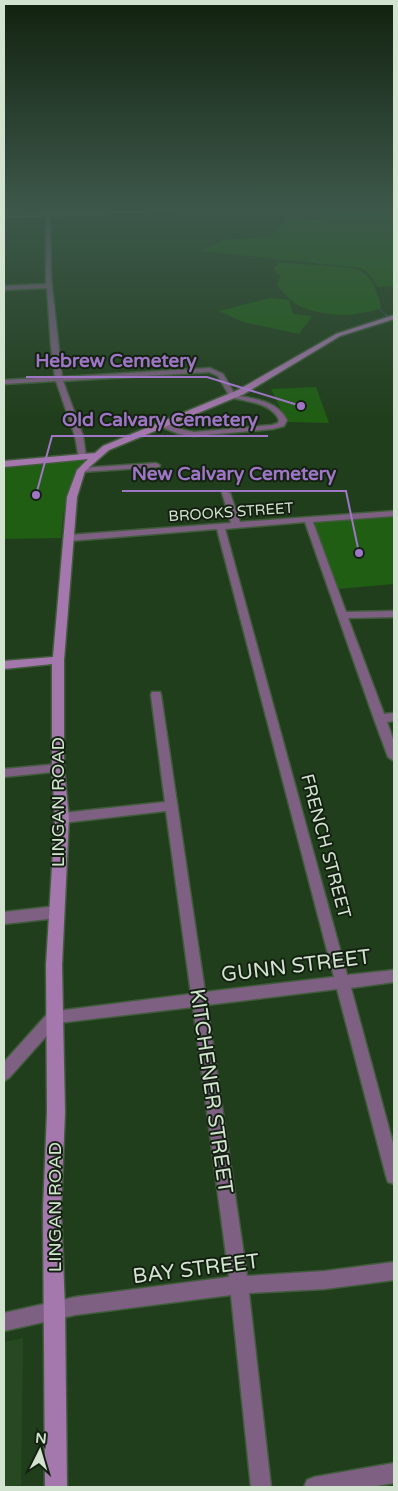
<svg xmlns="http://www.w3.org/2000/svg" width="398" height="1491" font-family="'Varela Round',sans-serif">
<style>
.built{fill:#274921}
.green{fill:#1f5e13}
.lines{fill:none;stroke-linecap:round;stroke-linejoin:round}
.stream-far1{stroke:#3f5173;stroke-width:1}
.stream{stroke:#3f5173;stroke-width:2}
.street-casing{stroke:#415c3c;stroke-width:3}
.secondary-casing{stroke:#415c3c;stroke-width:3}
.street{fill:#7d6082;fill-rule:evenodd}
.secondary{fill:#a477ad;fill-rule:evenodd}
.labels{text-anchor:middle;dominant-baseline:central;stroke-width:4;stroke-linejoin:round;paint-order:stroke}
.far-street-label{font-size:15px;fill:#d2e4cf;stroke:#142112}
.street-label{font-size:18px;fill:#d2e4cf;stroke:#142112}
.near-street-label{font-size:21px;fill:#d2e4cf;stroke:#142112}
.leader{fill:none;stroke:#9e76c5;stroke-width:2}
.callout-dot{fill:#9e76c5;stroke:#142112;stroke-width:2}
.callout-label{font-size:19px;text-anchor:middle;font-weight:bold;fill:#9e76c5;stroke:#142112;stroke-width:4;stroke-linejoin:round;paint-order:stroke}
</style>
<rect width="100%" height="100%" fill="#213e1c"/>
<polygon class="built" points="23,1338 21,1485 4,1487 4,1342"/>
<g class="green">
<polygon points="324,210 394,211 394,286 378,287 366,271 360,268 201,251 224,240 271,237 285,219 320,220"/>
<path d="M279,262C293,264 353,266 361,271C374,280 378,294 381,308C358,317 327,317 304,308C293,304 285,294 277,285L280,277L274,269Z"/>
<polygon points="270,298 289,300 293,314 312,316 299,334 243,322 219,311"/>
<polygon points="316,387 329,423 287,422 271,389"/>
<path d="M91,459C66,483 64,505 61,538L4,539V466Z"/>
<polygon points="394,516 394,584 337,589 314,523"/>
</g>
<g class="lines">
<g class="stream-far1">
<polyline points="299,249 324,266"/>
<polyline points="379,309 388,316"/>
</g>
<polyline class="stream" points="386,315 394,321"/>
<g class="street-casing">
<g id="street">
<path d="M46,210H50V214L177,210L50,217L51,278L62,377L210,368L223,374L235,395C254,399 277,400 287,420L284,426L273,429L194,436L179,434L159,426V422H162L184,430L194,432L272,425L278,423L279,420C271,402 246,402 230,397L218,376L209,372L63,381L83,436L86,457L79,459L75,436L56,381L4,384V380L55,377L51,346L47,288L4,290V286L46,284V217L4,218V216L46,214Z"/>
<polygon points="156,463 160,465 159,467 81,472 77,470 81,468"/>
<polygon points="223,491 230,493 240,522 394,511 394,516 313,522 346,612 394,611 394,617 348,618 384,714 394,713 394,721 387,722 394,742 394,761 388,757 374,719 305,522 225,529 347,975 394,970 394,982 351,988 394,1147 394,1184 388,1182 386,1176 337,989 207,1005 247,1276 325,1271 394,1262 394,1280 325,1289 249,1293 271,1487 251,1487 231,1295 75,1315 4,1331 4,1313 75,1297 229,1277 193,1007 58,1023 9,1078 4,1081 4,1062 49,1012 191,994 166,811 62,823 58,821 56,818 58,815 62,813 165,802 151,695 152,692 160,692 161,695 205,992 334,977 217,529 69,541 65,538 69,535 231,523 222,493"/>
<polygon points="58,764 62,765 64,768 62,771 4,777 4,769"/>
<polygon points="57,906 62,908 64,912 62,916 57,918 4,924 4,912"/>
<polygon points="394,1463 394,1483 371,1487 304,1487 307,1480 314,1477"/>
</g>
</g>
<g class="secondary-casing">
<polygon id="secondary" points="394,315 394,319 340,336 244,394 109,450 85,471 77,497 64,660 64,768 69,818 62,965 65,1112 61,1210 65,1308 67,1487 45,1487 43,1210 47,1112 46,965 55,818 52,768 52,664 4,669 4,661 53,657 67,497 77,470 88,459 4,467 4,461 95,453 103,446 238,390 336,334"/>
</g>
<use href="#street" class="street"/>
<use href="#secondary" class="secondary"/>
</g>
<linearGradient id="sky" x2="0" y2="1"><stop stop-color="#12220f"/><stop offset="0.5" stop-color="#3d584b"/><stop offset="1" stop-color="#3d584b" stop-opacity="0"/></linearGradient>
<rect width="398" height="419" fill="url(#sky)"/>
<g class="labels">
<g class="far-street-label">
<text transform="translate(231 512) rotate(-4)">BROOKS STREET</text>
</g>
<g class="street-label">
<text transform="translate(58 802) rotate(-90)">LINGAN ROAD</text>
<text transform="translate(326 846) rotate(75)">FRENCH STREET</text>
<text transform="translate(55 1207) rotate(-90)">LINGAN ROAD</text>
</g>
<g class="near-street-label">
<text transform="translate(296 966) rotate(-7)">GUNN STREET</text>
<text transform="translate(211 1091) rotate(82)">KITCHENER STREET</text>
<text transform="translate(196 1269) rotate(-7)">BAY STREET</text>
</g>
</g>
<path class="leader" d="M301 406L207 377H26M36 495L52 436H268M359 553L346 491H122"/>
<g class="callout-dot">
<circle cx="301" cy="406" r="5"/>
<circle cx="36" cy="495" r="5"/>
<circle cx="359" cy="553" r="5"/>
</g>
<g class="callout-label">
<text x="116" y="367">Hebrew Cemetery</text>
<text x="160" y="426">Old Calvary Cemetery</text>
<text x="234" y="480">New Calvary Cemetery</text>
</g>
<rect width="398" height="1491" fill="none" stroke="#d2e4cf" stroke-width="10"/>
<g transform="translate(40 1451) rotate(5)" stroke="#142112" stroke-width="4" paint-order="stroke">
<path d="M0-4L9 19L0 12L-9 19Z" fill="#d2e4cf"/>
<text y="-8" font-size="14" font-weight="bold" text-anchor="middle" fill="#d2e4cf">N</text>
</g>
</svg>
